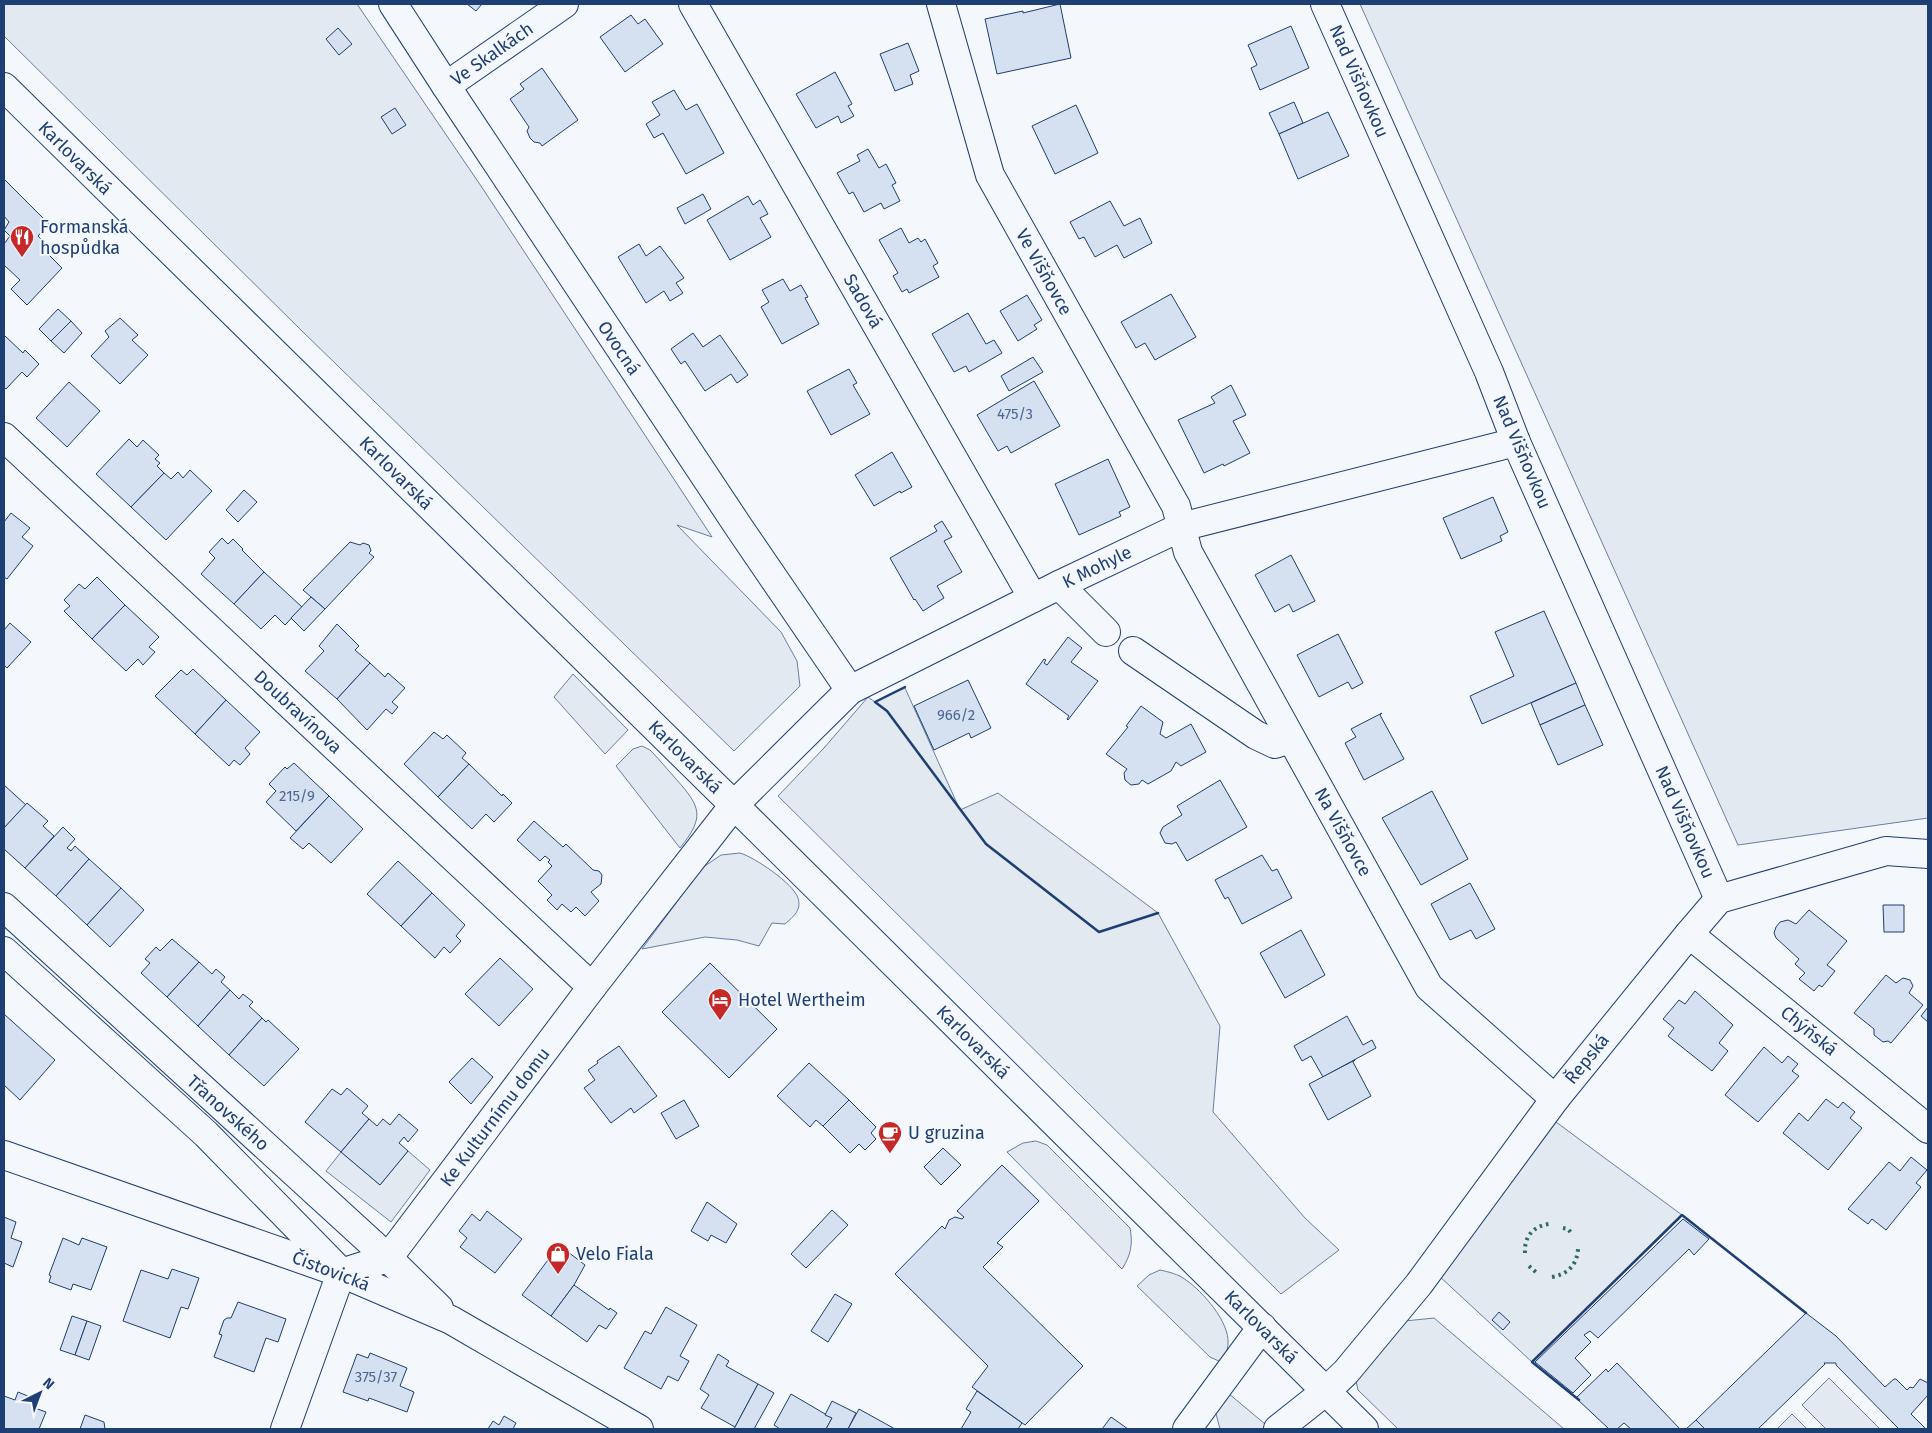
<svg xmlns="http://www.w3.org/2000/svg" width="1932" height="1433" font-family="'Fira Sans',sans-serif">
<style>
.green{fill:#e3e9f0;stroke:#687fa3}
.building{fill:#d5e0f0;stroke:#1d3f73}
.lines{fill:none;stroke-linecap:round;stroke-linejoin:round}
.minor-casing{stroke:#1d3f73;stroke-width:30}
.major-casing{stroke:#1d3f73;stroke-width:30}
.minor{stroke:#f4f7fb;stroke-width:28}
.major{stroke:#f4f7fb;stroke-width:28}
.hedge{stroke:#2c6c60;stroke-width:4;stroke-dasharray:2.5 4;stroke-linecap:butt}
.wall{stroke:#1d3f73;stroke-width:2.5}
.labels{text-anchor:middle;dominant-baseline:central;stroke-width:4;stroke-linejoin:round;paint-order:stroke}
.number-label{font-size:15px;fill:#4b6792}
.street-label{font-size:18px;fill:#1d3f73;stroke:#f4f7fb}
.poi-label{font-size:18px;fill:#1d3f73;stroke:#f4f7fb;text-anchor:start}
</style>
<rect width="100%" height="100%" fill="#f4f7fb"/>
<g class="green">
<polygon points="4,4 357,4 481,186 712,537 677,525 781,632 797,661 800,686 734,751 303,332 4,36"/>
<polygon points="1360,4 1928,4 1928,818 1738,845"/>
<polygon points="573,674 628,730 605,754 554,697"/>
<polygon points="905,688 960,810 998,793 1158,913 1220,1026 1213,1112 1305,1218 1339,1250 1281,1294 778,796 824,748 868,697 875,702"/>
<path d="M642,746L650,750C659,759 667,769 676,779C701,807 705,817 680,848L616,766L633,749Z"/>
<path d="M740,853C754,857 793,883 798,898C802,910 793,917 785,924L772,923L759,946L737,940L705,937L642,949L702,868L721,855Z"/>
<polygon points="1556,1122 1682,1215 1532,1362 1438,1275"/>
<path d="M1036,1141L1047,1145L1130,1228C1133,1244 1131,1255 1122,1269L1007,1152L1023,1143Z"/>
<polygon points="408,1151 430,1170 391,1222 326,1171 341,1152 380,1185"/>
<path d="M1160,1270C1169,1272 1178,1274 1186,1280C1202,1291 1230,1322 1228,1344C1228,1350 1224,1356 1221,1362L1210,1357L1137,1286L1149,1275Z"/>
<polygon points="1434,1318 1564,1429 1398,1429 1358,1390 1356,1381 1405,1321"/>
<polygon points="1829,1378 1880,1429 1826,1429 1802,1405"/>
<polygon points="1228,1393 1265,1424 1263,1429 1220,1429 1215,1410"/>
<polygon points="1792,1414 1807,1429 1777,1429"/>
</g>
<g class="building">
<polygon points="467,4 482,4 476,11"/>
<polygon points="1060,4 1071,58 997,74 985,19 1023,11 1023,13"/>
<polygon points="631,15 638,24 645,19 663,44 625,72 600,37"/>
<polygon points="1291,26 1309,68 1260,90 1251,68 1257,65 1248,45"/>
<polygon points="338,28 352,44 339,55 326,39"/>
<polygon points="908,43 919,71 910,75 913,84 895,91 880,54"/>
<polygon points="542,68 578,120 542,146 540,143 534,142 530,138 527,131 529,127 510,99 524,89 520,84"/>
<polygon points="835,72 852,104 848,106 854,116 841,123 838,116 816,128 796,94"/>
<polygon points="674,90 686,110 697,104 724,153 686,174 663,133 654,138 646,124 660,115 652,102"/>
<polygon points="1294,102 1303,123 1279,134 1269,113"/>
<polygon points="1076,105 1098,153 1055,174 1032,126"/>
<polygon points="395,108 406,125 392,134 381,117"/>
<polygon points="1328,112 1349,156 1298,179 1279,134"/>
<polygon points="868,149 879,168 886,164 896,183 892,185 900,201 884,209 881,203 864,212 853,192 849,194 837,173 860,161 857,155"/>
<polygon points="4,179 49,224 38,236 53,251 49,255 62,268 27,305 11,289 20,280 4,265 4,244 10,236 4,230 9,222 4,216"/>
<polygon points="703,194 711,209 685,224 677,208"/>
<polygon points="748,196 753,205 760,200 768,214 760,218 771,237 730,260 707,220"/>
<polygon points="1110,201 1124,226 1140,218 1152,243 1124,258 1117,245 1095,257 1084,237 1079,239 1070,222"/>
<polygon points="901,228 909,243 918,238 921,242 925,239 938,263 933,266 939,277 909,293 907,289 902,292 893,276 898,273 879,240"/>
<polygon points="639,244 646,256 660,246 684,278 676,283 683,293 670,301 664,291 646,303 618,257"/>
<polygon points="783,279 790,291 801,285 808,297 805,298 819,324 782,344 761,307 769,302 762,290"/>
<polygon points="1171,294 1196,337 1155,360 1145,343 1136,348 1121,322"/>
<polygon points="1027,295 1042,320 1034,325 1037,329 1018,341 1000,311"/>
<polygon points="58,309 71,321 51,341 39,329"/>
<polygon points="968,313 986,344 994,340 1002,353 969,372 966,366 954,372 932,334"/>
<polygon points="120,318 138,335 132,340 148,355 120,384 91,356 109,337 105,331"/>
<polygon points="71,321 82,333 64,353 51,341"/>
<polygon points="693,333 703,347 720,335 748,375 737,383 731,374 705,391 685,361 681,364 671,349"/>
<polygon points="4,335 23,353 25,350 39,364 27,377 22,372 6,389 4,387"/>
<polygon points="1033,357 1043,372 1009,391 1001,376"/>
<polygon points="849,369 857,383 853,385 870,414 831,435 807,391"/>
<polygon points="1034,381 1060,426 1011,453 1007,446 998,451 977,415"/>
<polygon points="69,382 100,411 67,447 36,418"/>
<polygon points="1231,385 1246,415 1233,421 1250,453 1224,466 1223,464 1204,473 1178,420 1215,403 1211,397"/>
<polygon points="129,439 137,447 143,440 159,455 155,459 160,463 157,466 164,473 131,507 96,474"/>
<polygon points="892,452 912,487 901,493 900,491 874,506 855,475"/>
<polygon points="1108,459 1130,507 1119,512 1121,516 1079,535 1055,484"/>
<polygon points="190,470 212,491 166,540 131,507 164,473 171,479 178,472 183,478"/>
<polygon points="244,490 257,502 238,522 226,510"/>
<polygon points="1493,497 1508,532 1500,536 1502,541 1461,559 1443,518"/>
<polygon points="11,513 30,528 22,537 33,546 7,579 4,577 4,522"/>
<polygon points="942,521 952,537 944,541 962,572 937,586 944,598 923,611 915,599 914,600 890,558 937,531 934,526"/>
<polygon points="222,538 228,544 233,539 243,549 242,550 264,572 234,604 201,574 215,558 209,552"/>
<polygon points="350,542 360,545 363,543 369,545 371,551 369,553 374,557 325,609 303,590"/>
<polygon points="1291,555 1315,601 1293,612 1289,604 1275,612 1255,575"/>
<polygon points="264,572 302,607 285,625 275,615 261,629 234,604"/>
<polygon points="97,577 125,605 92,639 64,611 70,606 64,600 79,584 85,589"/>
<polygon points="311,597 325,609 304,631 291,618"/>
<polygon points="125,605 159,637 149,647 155,652 143,665 138,659 126,671 92,639"/>
<polygon points="1544,611 1576,683 1482,724 1470,696 1514,676 1495,632"/>
<polygon points="10,623 31,642 7,668 4,665 4,630"/>
<polygon points="337,624 359,646 355,650 370,663 337,699 305,671 324,651 319,646"/>
<polygon points="1338,634 1363,683 1352,689 1348,682 1319,697 1297,655"/>
<polygon points="1068,637 1082,648 1071,662 1098,681 1068,720 1067,719 1069,716 1026,684 1044,659 1046,660 1044,663 1047,665"/>
<polygon points="370,663 385,677 388,673 405,688 392,702 398,707 392,714 386,709 367,730 337,699"/>
<polygon points="193,669 226,700 195,734 155,696 181,670 187,675"/>
<polygon points="968,680 991,728 971,738 969,733 934,750 914,706"/>
<polygon points="1576,683 1585,705 1540,725 1531,703"/>
<polygon points="226,700 260,732 245,748 250,754 240,765 234,760 229,766 195,734"/>
<polygon points="1585,705 1603,745 1558,765 1540,725"/>
<polygon points="1141,706 1163,722 1160,734 1166,738 1191,724 1206,752 1181,766 1176,762 1171,771 1148,784 1142,780 1139,784 1131,785 1125,780 1124,773 1127,769 1106,754 1128,727 1126,726"/>
<polygon points="1382,713 1380,715 1404,759 1364,780 1345,743 1356,737 1351,729"/>
<polygon points="434,732 443,739 447,735 466,753 462,758 469,764 438,797 404,764"/>
<polygon points="294,763 329,796 296,831 266,802 276,791 269,784 285,767 287,769"/>
<polygon points="469,764 502,796 503,794 512,803 494,822 486,814 472,829 438,797"/>
<polygon points="1220,780 1247,827 1187,861 1176,842 1172,844 1165,843 1160,833 1163,827 1182,815 1177,806"/>
<polygon points="4,785 26,805 4,828"/>
<polygon points="1432,791 1468,859 1421,885 1382,818"/>
<polygon points="329,796 363,829 331,863 309,843 303,849 290,838"/>
<polygon points="27,803 48,821 43,826 54,836 25,868 4,849 4,828"/>
<polygon points="534,821 563,847 566,844 593,870 599,871 602,875 601,884 591,892 599,901 585,916 576,907 571,912 562,904 557,910 547,900 552,895 538,881 552,866 548,862 550,860 545,856 540,861 517,840"/>
<polygon points="63,827 75,839 67,848 71,851 75,846 89,859 56,896 25,868"/>
<polygon points="1262,855 1272,871 1277,869 1292,898 1242,924 1228,897 1225,899 1215,880"/>
<polygon points="89,859 121,888 87,925 56,896"/>
<polygon points="398,861 432,893 401,926 367,894"/>
<polygon points="1470,883 1495,929 1476,939 1471,930 1450,940 1431,904"/>
<polygon points="121,888 144,910 110,947 87,925"/>
<polygon points="432,893 465,925 456,936 461,941 450,953 444,947 435,958 401,926"/>
<polygon points="1883,905 1904,905 1904,932 1884,932"/>
<polygon points="1809,910 1847,941 1827,965 1835,971 1822,987 1819,985 1814,991 1799,979 1805,973 1795,964 1799,959 1776,938 1774,933 1776,927 1780,922 1788,920 1796,924"/>
<polygon points="1301,930 1325,975 1285,998 1260,953"/>
<polygon points="172,939 199,962 167,997 141,973 150,963 145,959 156,947 160,951"/>
<polygon points="500,958 533,989 499,1026 465,994"/>
<polygon points="199,962 212,974 216,969 225,977 221,982 230,990 198,1026 167,997"/>
<polygon points="710,963 777,1029 729,1078 662,1012"/>
<polygon points="1886,975 1896,983 1903,978 1910,980 1913,986 1909,993 1923,1005 1891,1043 1888,1041 1883,1042 1874,1035 1874,1029 1854,1013"/>
<polygon points="230,990 239,999 243,994 253,1002 249,1006 262,1018 229,1055 198,1026"/>
<polygon points="1695,991 1733,1025 1719,1043 1728,1051 1712,1071 1668,1036 1674,1028 1663,1019 1679,1000 1685,1004"/>
<polygon points="1928,1007 1928,1022 1921,1016"/>
<polygon points="4,1014 55,1060 20,1100 4,1085"/>
<polygon points="1347,1016 1363,1045 1372,1040 1376,1048 1323,1077 1311,1056 1302,1061 1294,1046"/>
<polygon points="262,1018 266,1022 268,1020 299,1049 264,1086 229,1055"/>
<polygon points="619,1046 657,1096 634,1113 631,1108 611,1123 584,1088 595,1080 588,1070 598,1063 597,1061"/>
<polygon points="1764,1047 1782,1063 1788,1056 1798,1064 1792,1071 1799,1076 1758,1122 1725,1095"/>
<polygon points="472,1058 493,1077 471,1104 449,1082"/>
<polygon points="1355,1060 1353,1062 1371,1096 1328,1120 1309,1084"/>
<polygon points="809,1063 849,1100 823,1126 816,1120 810,1127 777,1096"/>
<polygon points="347,1088 368,1106 362,1113 369,1119 341,1152 305,1122 332,1089 341,1095"/>
<polygon points="1826,1099 1838,1108 1843,1102 1855,1112 1850,1118 1862,1128 1828,1170 1783,1133 1799,1113 1808,1121"/>
<polygon points="684,1100 699,1126 676,1139 661,1113"/>
<polygon points="849,1100 876,1127 871,1133 876,1139 865,1150 859,1144 850,1153 823,1126"/>
<polygon points="399,1114 418,1130 408,1142 404,1137 399,1143 408,1151 380,1185 341,1152 369,1119 377,1126 383,1119 390,1125"/>
<polygon points="943,1148 961,1165 941,1185 924,1167"/>
<polygon points="1911,1157 1927,1170 1916,1183 1921,1187 1886,1230 1872,1219 1868,1224 1848,1209 1889,1162 1900,1171"/>
<polygon points="1002,1165 1039,1201 997,1243 1003,1247 983,1267 1083,1366 1025,1425 972,1387 988,1366 895,1274 942,1226 945,1229 949,1220 955,1217 962,1219 964,1217 957,1211"/>
<polygon points="707,1202 737,1224 726,1243 711,1235 708,1241 691,1231"/>
<polygon points="832,1210 848,1225 806,1268 791,1254"/>
<polygon points="487,1211 522,1239 495,1273 460,1247 467,1238 459,1231 472,1214 480,1221"/>
<polygon points="4,1217 16,1222 11,1238 22,1242 13,1267 4,1263"/>
<polygon points="1683,1219 1709,1239 1694,1255 1689,1249 1598,1338 1590,1331 1584,1335 1591,1342 1575,1358 1591,1375 1573,1393 1535,1362"/>
<polygon points="63,1238 79,1245 82,1238 107,1247 91,1290 73,1284 71,1290 49,1282 51,1276 49,1275"/>
<polygon points="559,1245 585,1265 574,1285 551,1316 522,1295"/>
<polygon points="172,1269 199,1278 188,1309 181,1307 170,1338 123,1321 141,1270 168,1279"/>
<polygon points="574,1285 609,1310 610,1308 617,1313 606,1329 599,1325 587,1342 551,1316"/>
<polygon points="835,1294 852,1304 828,1342 811,1331"/>
<polygon points="238,1302 286,1319 278,1342 266,1338 254,1372 214,1357 222,1335 219,1334 224,1320 227,1318 231,1318"/>
<polygon points="666,1307 697,1325 680,1356 689,1361 678,1381 668,1376 661,1389 624,1368 645,1331 651,1334"/>
<polygon points="1499,1312 1510,1322 1503,1330 1492,1320"/>
<polygon points="1806,1313 1836,1336 1885,1387 1894,1379 1896,1379 1907,1390 1910,1387 1913,1388 1920,1379 1928,1383 1928,1395 1911,1414 1926,1429 1899,1429 1836,1365 1836,1363 1824,1363 1825,1364 1758,1429 1705,1429 1696,1420"/>
<polygon points="72,1316 87,1321 75,1355 60,1350"/>
<polygon points="87,1321 101,1326 89,1360 75,1355"/>
<polygon points="370,1353 407,1368 400,1386 414,1392 407,1412 369,1398 368,1401 343,1392 357,1354 368,1358"/>
<polygon points="718,1354 729,1361 726,1366 758,1384 735,1427 701,1408 709,1395 700,1389"/>
<polygon points="1617,1363 1680,1429 1631,1429 1624,1423 1617,1429 1609,1429 1576,1398 1606,1369 1608,1372"/>
<polygon points="758,1384 774,1393 754,1429 734,1429"/>
<polygon points="977,1391 1022,1423 1018,1429 961,1429 971,1412 966,1409"/>
<polygon points="18,1392 35,1399 32,1407 46,1412 39,1429 4,1429 4,1396 15,1400"/>
<polygon points="791,1394 832,1418 826,1429 780,1429 774,1425"/>
<polygon points="832,1401 856,1413 848,1429 826,1429 832,1418 825,1415"/>
<polygon points="859,1409 895,1429 848,1429"/>
<polygon points="85,1415 104,1422 105,1429 80,1429"/>
<polygon points="504,1416 516,1423 513,1429 488,1429 493,1421 499,1425"/>
<polygon points="1111,1417 1128,1429 1102,1429"/>
<polygon points="1696,1420 1705,1429 1686,1429"/>
</g>
<g class="lines">
<g class="minor-casing">
<g id="minor">
<polyline points="393,4 446,86 738,526 850,690"/>
<polyline points="693,4 1033,598"/>
<polyline points="941,4 990,175 1176,506 1188,552 1429,987 1555,1099"/>
<polyline points="1325,4 1489,372 1516,442 1719,899"/>
<polyline points="446,86 564,4"/>
<polyline points="4,437 592,987"/>
<polyline points="1059,585 1106,632"/>
<polyline points="1133,651 1256,735 1275,744 1291,739"/>
<polyline points="4,907 388,1258 439,1308"/>
<polyline points="1689,934 1928,1129"/>
<polyline points="4,951 206,1134 338,1269"/>
<polyline points="4,1155 341,1273 451,1320 639,1429"/>
<polyline points="341,1273 388,1258 592,987 734,805 850,690 1059,585 1181,527 1516,442"/>
<polyline points="285,1429 341,1273"/>
<polyline points="1187,1429 1262,1327"/>
<polyline points="1278,1429 1326,1391 1346,1372 1419,1284 1555,1099 1689,934 1719,899 1886,851 1928,854"/>
</g>
</g>
<g class="major-casing">
<polyline id="major" points="4,87 734,805 1364,1429"/>
</g>
<use href="#minor" class="minor"/>
<use href="#major" class="major"/>
<g class="hedge">
<polyline points="1563,1228 1568,1229 1572,1234"/>
<path d="M1525,1253C1524,1237 1533,1226 1549,1224"/>
<polyline points="1529,1266 1538,1274"/>
<path d="M1552,1277C1568,1274 1577,1265 1578,1249"/>
</g>
<g class="wall">
<polyline points="905,687 875,702 887,711 986,844 1099,932 1158,913"/>
<polyline points="1579,1400 1532,1362 1682,1215 1806,1313"/>
</g>
</g>
<defs>
<g id="restaurant-pin" transform="scale(1.25)"><path d="M0 17L-7.5 6A9.5 9.5 0 1 1 7.5 6Z" fill="#c62828" stroke="#f4f7fb"/><path d="M-5-6h1v4h1v-4h1v4h1v-4h1v5L-1.5 .5V6h-2V.5L-5-1ZM5-6V6H3V1.5H1.5Q1.5-4 5-6Z" fill="#fff"/></g>
<g id="hotel-pin" transform="scale(1.25)"><path d="M0 17L-7.5 6A9.5 9.5 0 1 1 7.5 6Z" fill="#c62828" stroke="#f4f7fb"/><path d="M-6-4.5h1.5V1H6V5H4.5V3h-9V5H-6ZM-4 0a1.8 1.8 0 1 1 3.6 0ZM.5 0V-2.5h3Q6-2.5 6 0Z" fill="#fff"/></g>
<g id="cafe-pin" transform="scale(1.25)"><path d="M0 17L-7.5 6A9.5 9.5 0 1 1 7.5 6Z" fill="#c62828" stroke="#f4f7fb"/><path d="M-5.5-4.5H6V0H3Q3 3.5 0 3.5H-2.5Q-5.5 3.5-5.5 0ZM3-3.2v2h1.7v-2ZM-6 4.5H4V6H-6Z" fill="#fff"/></g>
<g id="shop-pin" transform="scale(1.25)"><path d="M0 17L-7.5 6A9.5 9.5 0 1 1 7.5 6Z" fill="#c62828" stroke="#f4f7fb"/><path d="M-5-2.5h2.3a2.7 3.5 0 0 1 5.4 0H5L5.5 6h-11ZM-1.5-2.5h3a1.5 2.3 0 0 0-3 0Z" fill="#fff"/></g>
</defs>
<g fill-rule="evenodd">
<use href="#restaurant-pin" x="22" y="237"/>
<use href="#hotel-pin" x="720" y="1000"/>
<use href="#cafe-pin" x="890" y="1133"/>
<use href="#shop-pin" x="558" y="1254"/>
</g>
<g class="labels">
<g class="number-label">
<text x="1015" y="414">475/3</text>
<text x="956" y="715">966/2</text>
<text x="297" y="796">215/9</text>
<text x="376" y="1377">375/37</text>
</g>
<g class="street-label">
<text transform="translate(492 54) rotate(-35)">Ve Skalkách</text>
<text transform="translate(1359 81) rotate(66)">Nad Višňovkou</text>
<text transform="translate(75 158) rotate(45)">Karlovarská</text>
<text transform="translate(1044 272) rotate(61)">Ve Višňovce</text>
<text transform="translate(863 301) rotate(60)">Sadová</text>
<text transform="translate(619 348) rotate(56)">Ovocná</text>
<text transform="translate(1522 452) rotate(67)">Nad Višňovkou</text>
<text transform="translate(396 473) rotate(45)">Karlovarská</text>
<text transform="translate(1097 567) rotate(-26)">K Mohyle</text>
<text transform="translate(298 712) rotate(43)">Doubravínova</text>
<text transform="translate(685 757) rotate(45)">Karlovarská</text>
<text transform="translate(1685 822) rotate(66)">Nad Višňovkou</text>
<text transform="translate(1343 832) rotate(61)">Na Višňovce</text>
<text transform="translate(1809 1031) rotate(39)">Chýňská</text>
<text transform="translate(973 1042) rotate(45)">Karlovarská</text>
<text transform="translate(1587 1059) rotate(-51)">Řepská</text>
<text transform="translate(228 1113) rotate(42)">Třanovského</text>
<text transform="translate(495 1117) rotate(-53)">Ke Kulturnímu domu</text>
<text transform="translate(331 1271) rotate(21)">Čistovická</text>
<text transform="translate(1261 1327) rotate(45)">Karlovarská</text>
</g>
<g class="poi-label">
<text x="40" y="227">Formanská<tspan x="40" dy="21">hospůdka</tspan></text>
<text x="738" y="1000">Hotel Wertheim</text>
<text x="908" y="1133">U gruzina</text>
<text x="576" y="1254">Velo Fiala</text>
</g>
</g>
<rect width="1932" height="1433" fill="none" stroke="#1d3f73" stroke-width="10"/>
<g transform="translate(40 1393) rotate(42)" stroke="#f4f7fb" stroke-width="4" paint-order="stroke">
<path d="M0-4L9 19L0 12L-9 19Z" fill="#1d3f73"/>
<text y="-8" font-size="14" font-weight="bold" text-anchor="middle" fill="#1d3f73">N</text>
</g>
</svg>
